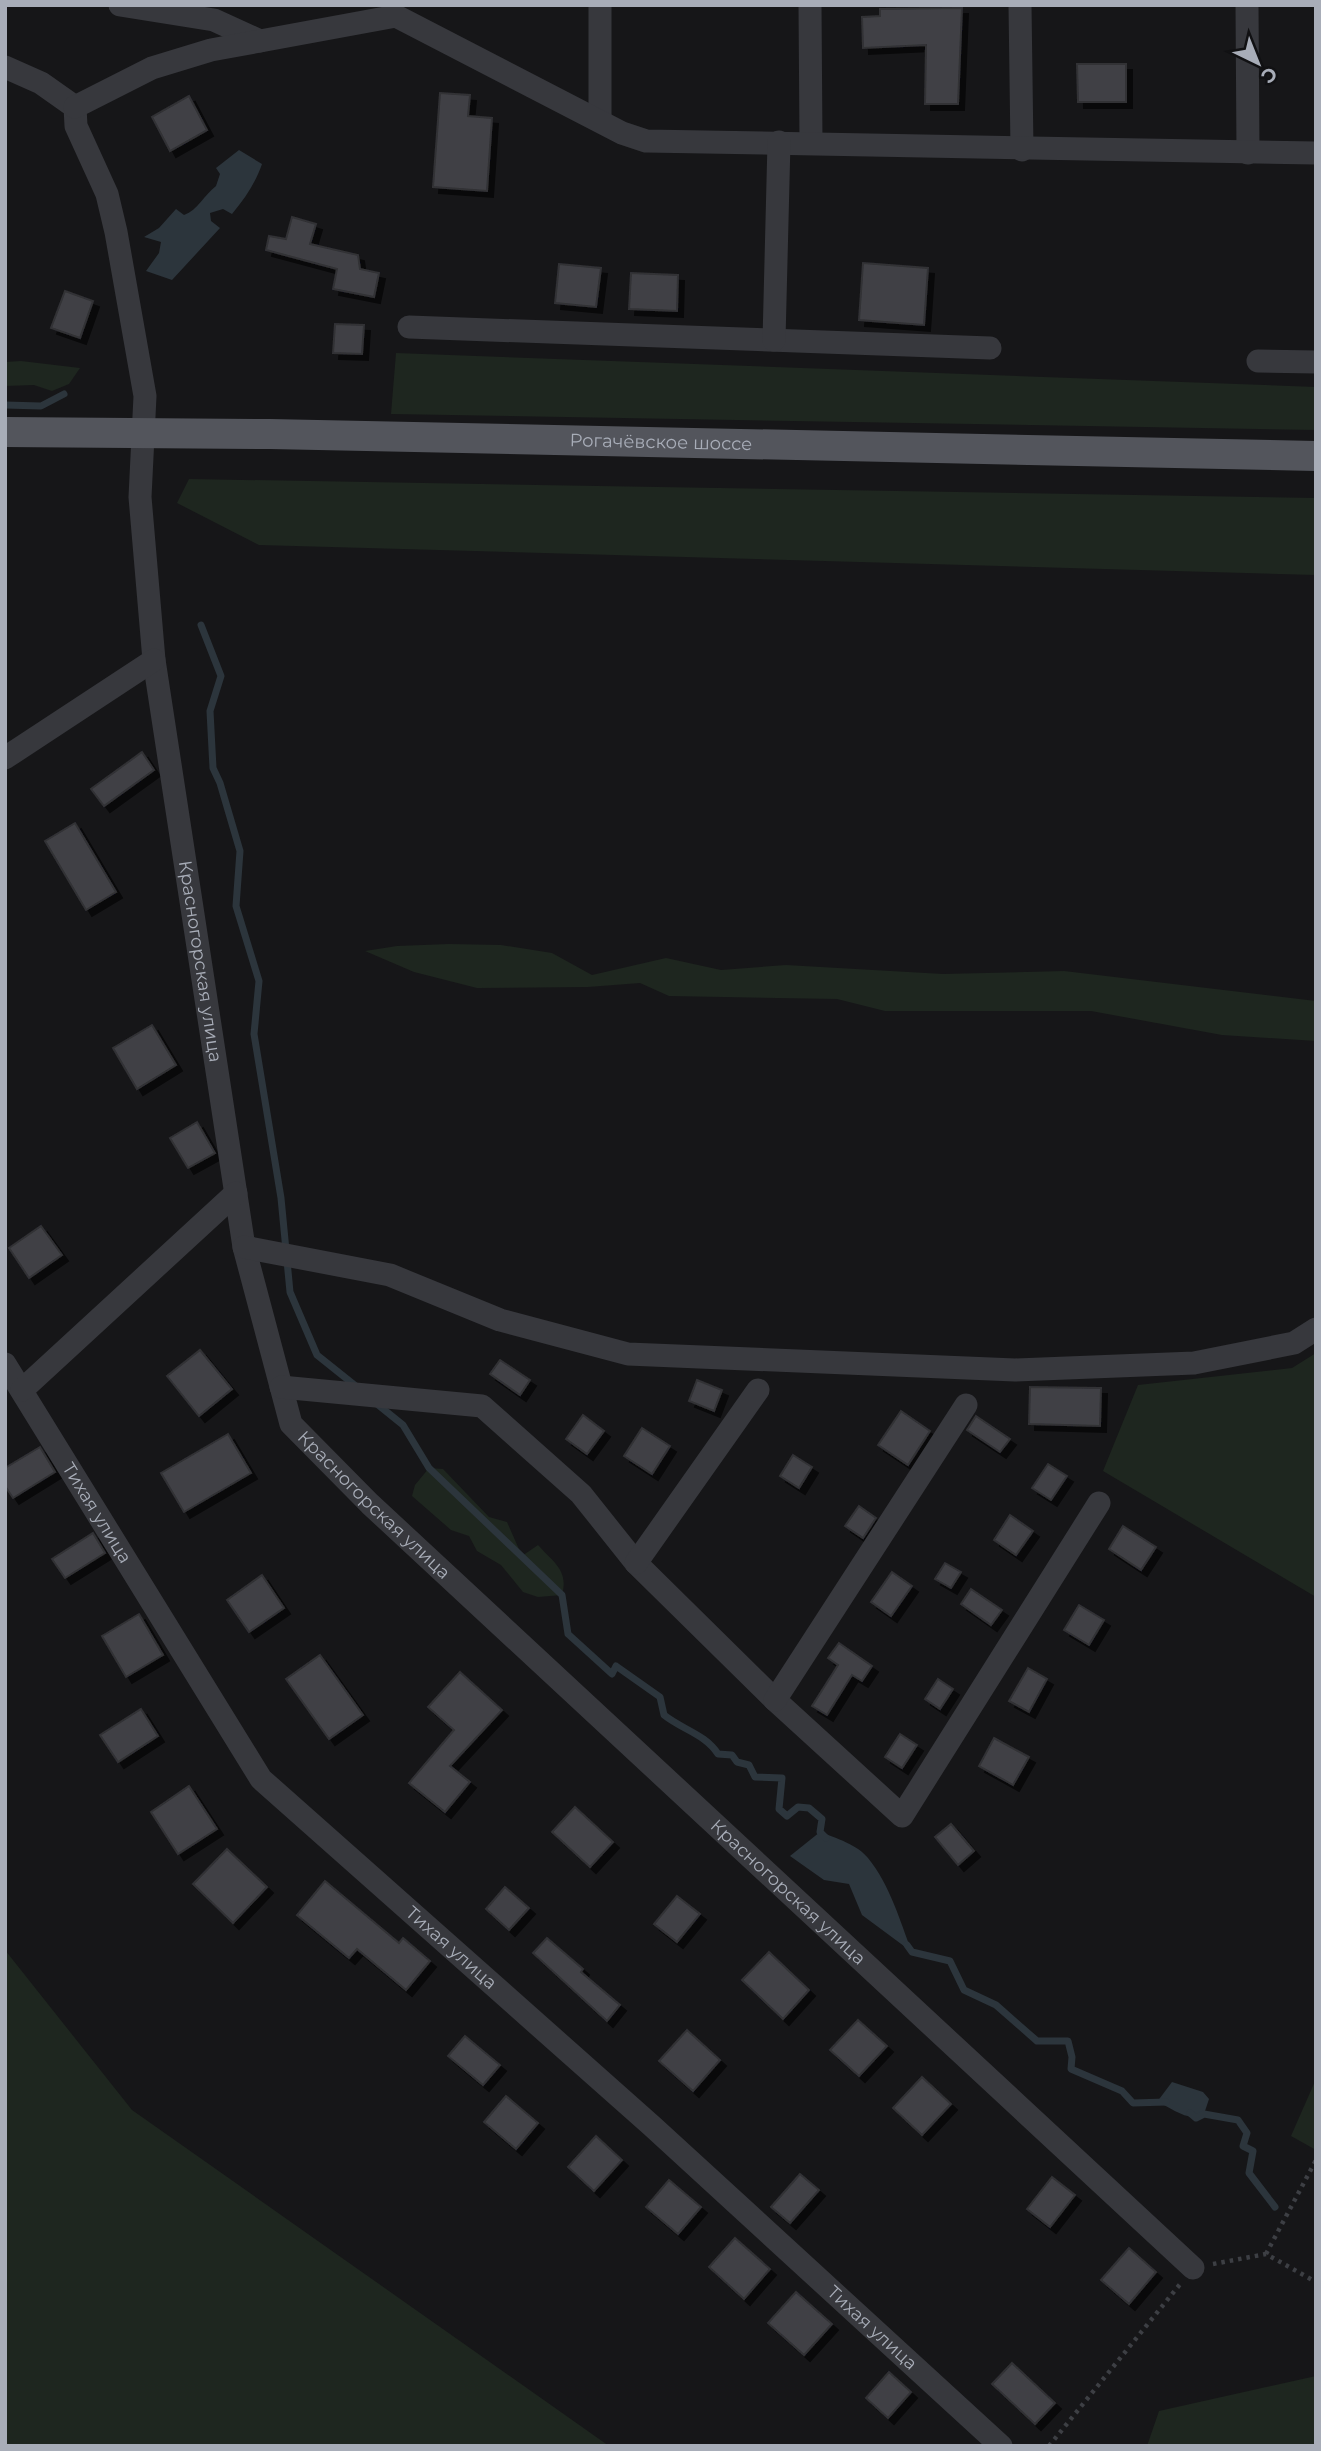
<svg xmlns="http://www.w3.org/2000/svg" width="1321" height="2451" font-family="Montserrat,sans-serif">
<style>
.green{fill:#1e261f}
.water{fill:#2c353c}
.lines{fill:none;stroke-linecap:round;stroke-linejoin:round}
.stream{stroke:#2c353c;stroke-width:7}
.building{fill:#404145;stroke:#303034;stroke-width:2;filter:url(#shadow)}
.path{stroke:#3d3f44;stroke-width:4.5;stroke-dasharray:3.5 5;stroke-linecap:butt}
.minor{stroke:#37383d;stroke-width:23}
.major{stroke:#53555c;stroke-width:30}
.labels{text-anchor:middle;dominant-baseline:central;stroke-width:7;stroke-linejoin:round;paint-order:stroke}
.street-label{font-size:18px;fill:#a8adb8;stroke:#111113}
</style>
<defs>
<filter id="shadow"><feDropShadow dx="6" dy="6" stdDeviation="0" flood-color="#0009"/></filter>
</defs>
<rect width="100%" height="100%" fill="#161618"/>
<g class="green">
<polygon points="396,353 1316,387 1316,430 391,414"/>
<polygon points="21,361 80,368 69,384 52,391 34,385 5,386 5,362"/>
<polygon points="189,479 1316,498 1316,575 259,545 177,503"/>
<polygon points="449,944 501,945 552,953 592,975 666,958 721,970 786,965 943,974 1064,971 1316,1001 1316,1041 1222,1035 1091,1011 885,1011 837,999 669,996 640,983 588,987 477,988 414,972 365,951 397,946"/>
<polygon points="1316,1353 1316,1597 1103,1471 1138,1385 1292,1368"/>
<path d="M429,1468L443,1469L489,1517L507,1522L522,1556L538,1545C553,1562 569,1570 562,1595L538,1597L523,1592L501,1565L477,1551L469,1536L451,1530L412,1496L415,1485Z"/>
<polygon points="5,1950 132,2110 609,2446 5,2446"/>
<polygon points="1316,2079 1316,2150 1291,2136"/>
<polygon points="1316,2376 1316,2446 1147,2446 1159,2411"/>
</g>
<g class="water">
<path d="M239,150L262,164C255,184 245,198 232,214L223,209L210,213L211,221L220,228L172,280L146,271L159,253L161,242L144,237L159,228L176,209L184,215C198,210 204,195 216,186L220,174L216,168Z"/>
<path d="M820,1832C836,1838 858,1845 868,1858C890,1885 900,1921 912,1952L862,1915L849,1884L824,1880L790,1856Z"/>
<path d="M1172,2082L1203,2092L1209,2099L1204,2114C1188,2123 1173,2108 1157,2102Z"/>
</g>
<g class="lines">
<g class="stream">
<polyline points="5,405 41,406 64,394"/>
<polyline points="201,625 221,676 210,711 213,768 220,783 240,851 236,906 259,981 254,1034 281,1198 290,1292 317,1355 357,1387"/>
<path d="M377,1404L403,1425L429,1468L562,1595L568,1634L612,1674L616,1666L660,1697L664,1715C683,1730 705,1734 718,1754L732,1755L737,1762L749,1765L755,1777L782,1778L779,1809L787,1816L798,1807L809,1808L822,1819L820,1832L826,1838"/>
<polyline points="907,1945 912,1952 950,1961 964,1990 996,2005 1037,2041 1068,2041 1072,2057 1071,2069 1122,2091 1133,2103 1166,2102"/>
<polyline points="1190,2113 1196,2118 1204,2114 1238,2120 1247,2133 1243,2146 1253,2151 1249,2173 1275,2207"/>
</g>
</g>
<g class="building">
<polygon points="962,8 958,104 925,104 926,45 863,48 862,17 880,16 880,9"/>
<polygon points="1077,64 1126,64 1126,102 1078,102"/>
<polygon points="440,93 470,95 468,116 492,118 487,191 433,187"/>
<polygon points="189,96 207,130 170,151 152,117"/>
<polygon points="292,217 316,224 310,244 358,255 360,269 379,273 374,297 333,289 337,269 266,250 269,236 286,239"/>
<polygon points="863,263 928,268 924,325 859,320"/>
<polygon points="559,264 601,268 596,307 555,303"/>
<polygon points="631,273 678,275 677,311 629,309"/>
<polygon points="65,291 93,301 80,338 51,328"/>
<polygon points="335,324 364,325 362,354 333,353"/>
<polygon points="142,752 154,770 104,806 91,789"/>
<polygon points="75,823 116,892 86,910 45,841"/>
<polygon points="152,1025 176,1065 137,1089 113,1048"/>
<polygon points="197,1122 215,1153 188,1168 170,1138"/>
<polygon points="41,1226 62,1255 29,1278 9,1248"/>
<polygon points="200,1350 232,1389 199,1416 167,1376"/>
<polygon points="500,1360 530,1380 520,1395 490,1374"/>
<polygon points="697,1380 722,1390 714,1411 689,1401"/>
<polygon points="1030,1387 1101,1388 1100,1426 1029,1424"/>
<polygon points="901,1411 930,1431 908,1465 878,1445"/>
<polygon points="583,1415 604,1431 587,1454 566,1439"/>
<polygon points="976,1416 1010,1439 1000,1452 967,1430"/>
<polygon points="642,1428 670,1446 652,1474 624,1456"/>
<polygon points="228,1434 251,1473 184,1512 161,1473"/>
<polygon points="40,1447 55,1472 13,1498 5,1486 5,1468"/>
<polygon points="793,1455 812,1467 799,1488 780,1476"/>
<polygon points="1048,1464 1067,1476 1051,1500 1032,1488"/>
<polygon points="859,1506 876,1518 863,1538 845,1526"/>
<polygon points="1010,1515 1033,1531 1016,1555 994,1540"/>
<polygon points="1123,1526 1156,1547 1141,1570 1109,1549"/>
<polygon points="93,1533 105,1553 65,1578 52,1559"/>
<polygon points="945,1563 961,1572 951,1588 935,1579"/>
<polygon points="892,1572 912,1586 891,1616 871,1602"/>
<polygon points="262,1575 284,1608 249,1632 227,1600"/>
<polygon points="971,1589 1002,1610 991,1625 961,1604"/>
<polygon points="1079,1605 1104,1620 1089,1645 1064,1630"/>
<polygon points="139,1614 163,1655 126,1677 102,1636"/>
<polygon points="839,1643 872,1666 862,1681 852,1675 827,1715 812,1706 838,1665 828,1658"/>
<polygon points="320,1655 363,1715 329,1739 286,1679"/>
<polygon points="1028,1668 1047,1679 1029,1712 1009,1701"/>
<polygon points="460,1672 502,1710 450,1766 470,1782 445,1812 409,1783 454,1730 428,1707"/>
<polygon points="938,1679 953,1689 940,1709 925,1699"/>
<polygon points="141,1709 158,1736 118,1762 100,1735"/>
<polygon points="900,1734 917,1745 902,1768 885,1757"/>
<polygon points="994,1738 1029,1757 1013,1785 979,1766"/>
<polygon points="189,1786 217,1829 178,1854 151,1812"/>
<polygon points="575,1807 613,1842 590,1867 552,1832"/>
<polygon points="951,1824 974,1851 958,1865 935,1837"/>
<polygon points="227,1849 267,1887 233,1923 193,1884"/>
<polygon points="325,1881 399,1943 403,1938 430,1961 406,1990 357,1949 349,1958 297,1915"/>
<polygon points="505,1887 529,1908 509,1930 486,1909"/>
<polygon points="677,1896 700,1914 677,1942 654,1924"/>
<polygon points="547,1938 583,1969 581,1972 620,2005 607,2021 533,1953"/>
<polygon points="769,1952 809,1990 783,2019 742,1980"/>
<polygon points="858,2020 887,2046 859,2076 830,2050"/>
<polygon points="687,2030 720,2060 693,2091 659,2061"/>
<polygon points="465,2036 500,2065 483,2085 448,2056"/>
<polygon points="922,2077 951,2104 922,2135 893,2108"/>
<polygon points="506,2096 538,2123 516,2149 484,2122"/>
<polygon points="596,2136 622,2160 594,2191 568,2167"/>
<polygon points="800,2174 819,2190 790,2223 771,2207"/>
<polygon points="1052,2177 1075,2195 1050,2227 1027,2209"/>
<polygon points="669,2180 701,2207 678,2234 646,2207"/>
<polygon points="735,2238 770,2269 744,2299 709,2267"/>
<polygon points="1129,2248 1156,2272 1129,2304 1101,2280"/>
<polygon points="796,2292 832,2324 804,2355 768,2323"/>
<polygon points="1012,2363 1055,2403 1035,2424 992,2384"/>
<polygon points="889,2372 911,2392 888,2418 866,2398"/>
</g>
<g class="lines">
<g class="path">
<polyline points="1266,2254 1316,2160"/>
<polyline points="1213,2264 1266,2254 1316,2282"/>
<polyline points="1049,2446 1181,2283"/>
</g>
<g class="minor">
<polyline points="120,5 214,20 260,41"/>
<polyline points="600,5 600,120"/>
<polyline points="810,5 811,142"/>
<polyline points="1020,5 1022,150"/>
<polyline points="1247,5 1248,153"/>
<path id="s1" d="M5,67L41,83L75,107L76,126L107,194L116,232L145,396L140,497L154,660L244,1247L291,1424L370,1504L1193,2268"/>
<polyline points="75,107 152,68 211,50 396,16 622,133 646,141 1316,153"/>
<polyline points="409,327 990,348"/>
<polyline points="774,340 779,142"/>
<polyline points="1258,361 1316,362"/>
<polyline points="5,758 154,660"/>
<polyline points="244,1247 390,1275 500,1320 628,1354 1015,1370 1194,1363 1294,1343 1316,1329"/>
<path id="s2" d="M5,1364L261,1779L652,2126L1001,2446"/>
<polyline points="281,1387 482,1406 581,1494 636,1563 775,1700 902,1816 1099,1503"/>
<polyline points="22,1390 236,1193"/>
<polyline points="636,1563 758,1390"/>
<polyline points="775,1700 966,1405"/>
</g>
<path class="major" id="s3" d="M5,432L270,434L1316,456"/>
</g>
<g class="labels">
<g class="street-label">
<text stroke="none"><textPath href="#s3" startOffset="656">Рогачёвское шоссе</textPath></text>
<text stroke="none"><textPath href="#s1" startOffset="950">Красногорская улица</textPath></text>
<text stroke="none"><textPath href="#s1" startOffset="1538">Красногорская улица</textPath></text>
<text stroke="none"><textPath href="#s2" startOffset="175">Тихая улица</textPath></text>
<text stroke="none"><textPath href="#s1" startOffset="2105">Красногорская улица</textPath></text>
<text stroke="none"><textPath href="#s2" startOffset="742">Тихая улица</textPath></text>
<text stroke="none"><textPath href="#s2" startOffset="1309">Тихая улица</textPath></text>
</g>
</g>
<rect width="1321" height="2451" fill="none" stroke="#a8adb8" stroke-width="14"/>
<g transform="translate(1258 63) rotate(137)" stroke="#111113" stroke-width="5" paint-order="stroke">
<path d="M0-5L12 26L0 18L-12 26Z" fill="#a8adb8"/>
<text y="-10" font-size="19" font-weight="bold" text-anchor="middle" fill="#a8adb8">С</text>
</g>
</svg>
